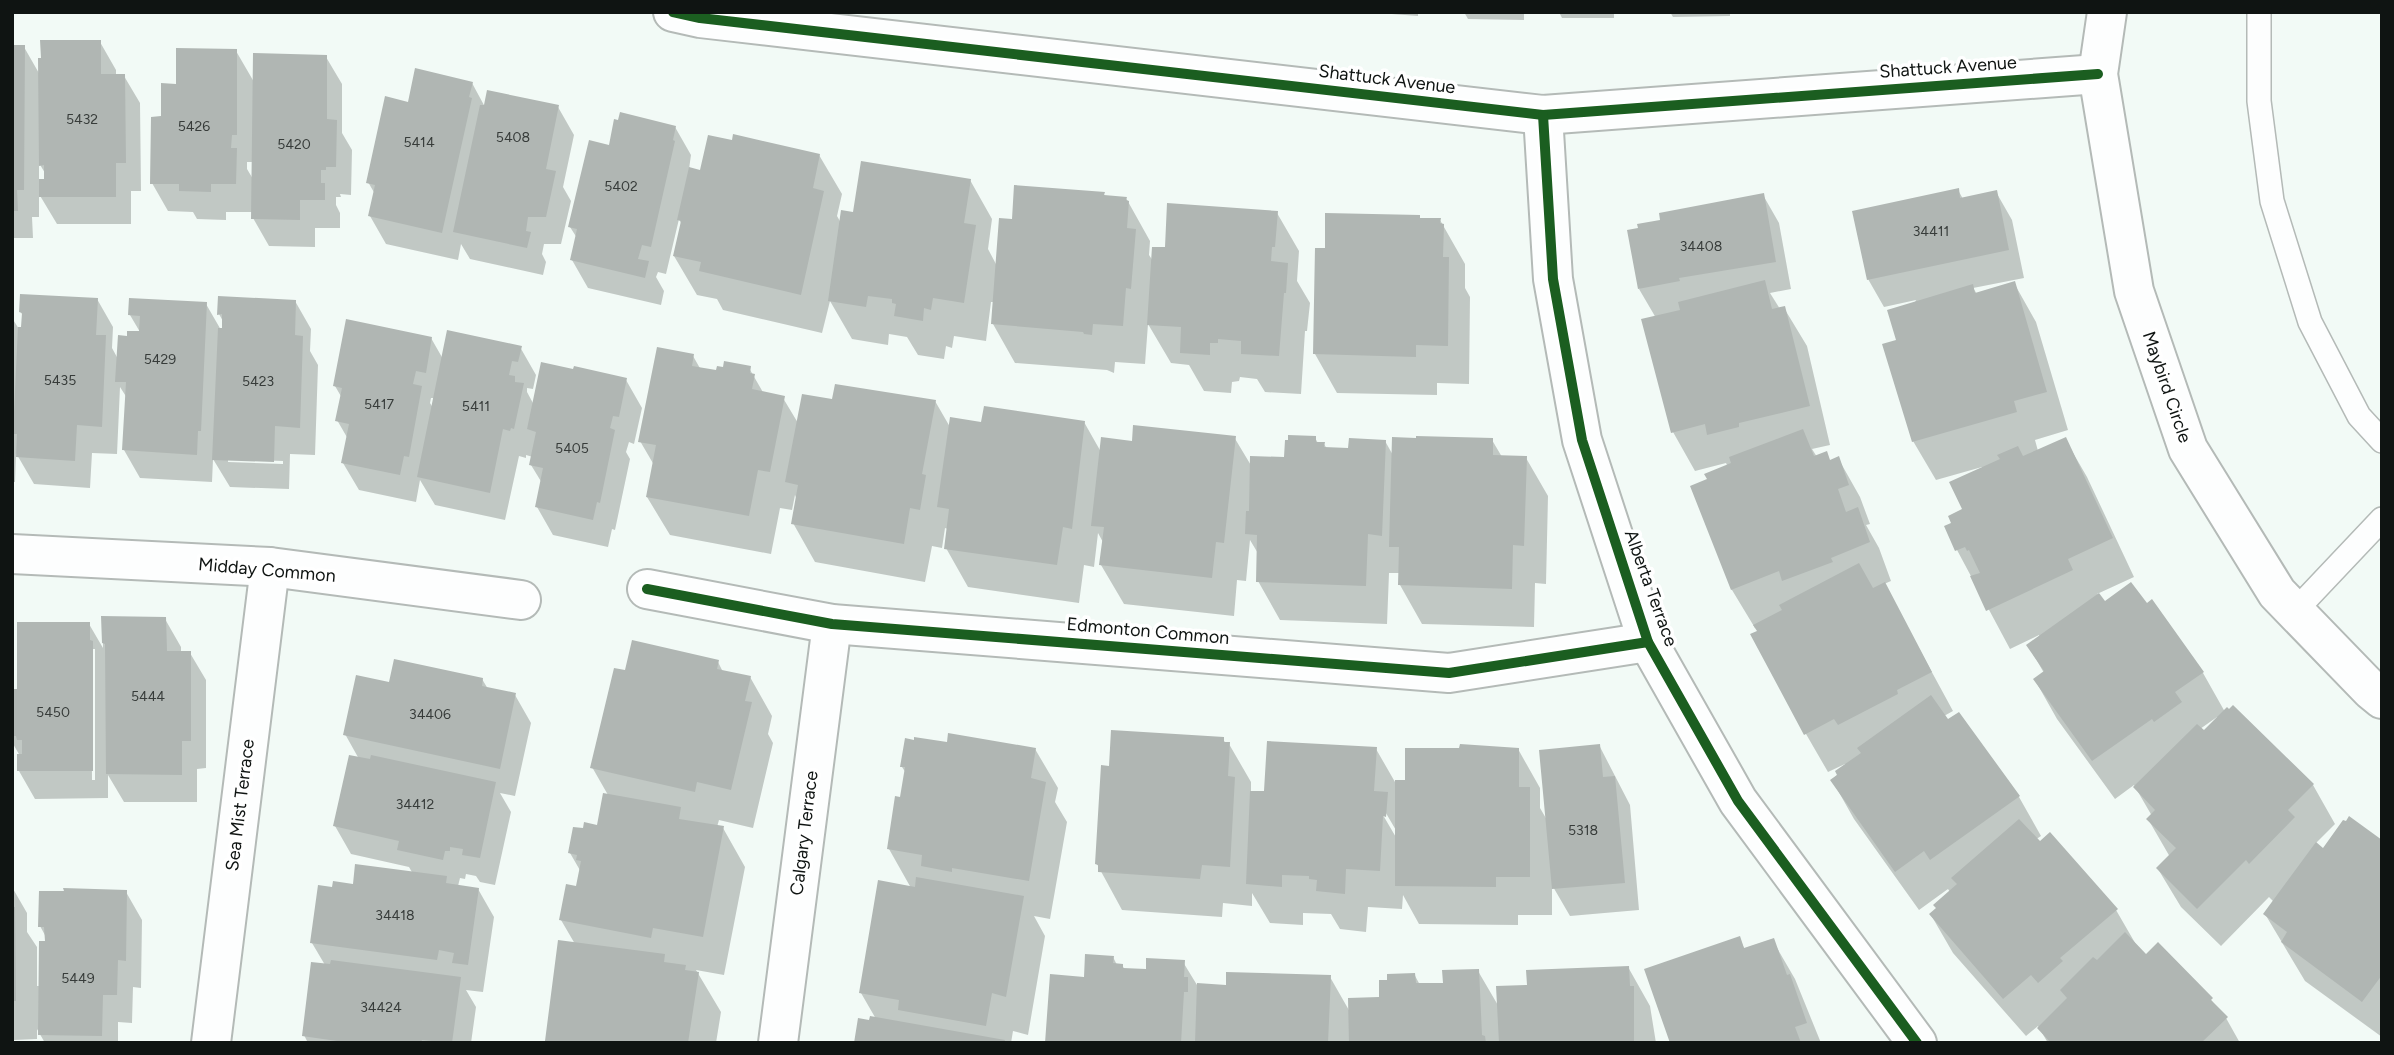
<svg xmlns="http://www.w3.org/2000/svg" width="2394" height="1055" font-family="Figtree,sans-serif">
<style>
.shadow{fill:#0003;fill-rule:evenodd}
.building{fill:#b0b6b3}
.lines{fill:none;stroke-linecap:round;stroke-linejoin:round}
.service-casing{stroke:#b4bab7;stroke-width:26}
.minor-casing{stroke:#b4bab7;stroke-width:42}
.service{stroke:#fdfefe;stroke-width:23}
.minor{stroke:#fdfefe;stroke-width:38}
.cycleway-casing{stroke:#fff;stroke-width:15}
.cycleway{stroke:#1b5e20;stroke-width:10}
.labels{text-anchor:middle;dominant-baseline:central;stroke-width:7;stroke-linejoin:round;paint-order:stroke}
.number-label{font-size:14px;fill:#373c3a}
.street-label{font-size:18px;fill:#0f1412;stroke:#fff}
</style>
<rect width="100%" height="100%" fill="#f2faf6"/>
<g class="shadow">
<polygon points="1365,12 1418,12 1418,16"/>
<polygon points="1464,12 1524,12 1524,20 1468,19"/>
<polygon points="1559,12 1614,12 1614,18 1562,18"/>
<polygon points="1670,12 1730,12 1730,16 1673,17"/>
<polygon points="1757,12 1811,12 1758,14"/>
<path d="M100,42L116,70V76H124L140,103L141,191H131V224H57L39,194V217H32L33,238H12V47H24L40,75ZM39,163L45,173V181L39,180Z"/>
<path d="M236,51L254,82L326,57L342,84V133L352,150L351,195L340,194L341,197H336V205L340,213V228H315V247L269,246L253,218V212H226V220L197,219L193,212L168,211L152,183L162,118L178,86ZM247,162H253V179L247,169Z"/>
<polygon points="472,83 485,107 558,107 574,135 563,187 571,201 561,244 544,244 542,254 546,262 543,275 470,259 461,244 458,260 386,244 370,216 375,194 368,182 409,104"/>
<polygon points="675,127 691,155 689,169 701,172 819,155 842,194 837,216 841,223 854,214 970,180 992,219 988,249 997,266 1013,221 1104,194 1105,197 1126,198 1150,241 1149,255 1153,261 1167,249 1277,213 1299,251 1297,281 1310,303 1307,331 1305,331 1301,394 1265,392 1257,379 1240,377 1239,381 1232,382 1231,393 1204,391 1189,365 1171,363 1148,324 1145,364 1115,362 1114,373 1107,370 1015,363 993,324 994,302 991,302 986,341 954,336 952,348 946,346 944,359 918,355 907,337 889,334 888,345 852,339 830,301 822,333 723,310 717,299 697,295 674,256 682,225 679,219 666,274 658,272 656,277 664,291 661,305 588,288 572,260 577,238 570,227 610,147"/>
<path d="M1958,190L1963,199L1996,192L2012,220L2024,278L1973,288L1977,294L2014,283L2036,322L2068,430L2035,440L2038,451L2065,439L2087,477L2134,577L2097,594L2105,603L2203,673L2225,712L2313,785L2335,824L2315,844L2324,850L2382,842V1037L2305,981L2265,914L2274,902L2269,897L2221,946L2181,907L2158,869L2170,857L2148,819L2152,816L2134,785L2115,799L2057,719L2035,680L2044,673L2028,645L2040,637L2039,635L2010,649L1957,550L1953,524L1964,510L1983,469L1982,467L1936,480L1913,441L1898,341L1916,300L1884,307L1868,279ZM2217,717L2218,718L2204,733L2200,729Z"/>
<polygon points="1763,195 1779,223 1791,289 1770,293 1780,309 1784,308 1807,346 1830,445 1812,449 1817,457 1831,462 1838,458 1860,497 1870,524 1866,525 1879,548 1891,581 1884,584 1953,711 1944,716 1948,722 1958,715 2019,797 2041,836 2035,840 2116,910 2138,948 2146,956 2211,1000 2226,1018 2240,1043 2048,1043 2038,1026 2026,1036 1953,953 1931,915 1950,892 1948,889 1919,910 1854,819 1832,780 1846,766 1845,764 1828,772 1806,734 1759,632 1757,627 1755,628 1732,590 1692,487 1710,480 1728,467 1726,463 1695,471 1673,432 1656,318 1639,289"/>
<polygon points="1421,219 1440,220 1465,264 1465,288 1470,297 1469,384 1437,383 1437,395 1337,393 1315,354 1327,250"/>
<path d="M97,299L113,327L112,348L118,359L129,338L140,332L130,315L206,304L221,330H223L224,323L219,314L295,301L311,329L310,351L318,365L315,455L290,454L289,489L230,487L213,459L212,482L140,478L124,450L127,398L120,387L117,454L92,453L90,488L34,484L16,453L15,482H12V318L19,329H23L24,317L20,311ZM228,459L283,461V464L228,462Z"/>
<path d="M431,338L443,359L520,347L536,375L533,389L527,388V392L534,405L626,380L642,408L634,444L629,442L626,452L630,459L615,530L612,529L608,547L553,535L537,507L542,483L531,465L533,457L526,455V458L519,456L505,520L435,505L420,480L416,502L359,490L343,463L348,439L337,420L342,398L335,386ZM431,398H435L433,408L430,403Z"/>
<polygon points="693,356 701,370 718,372 749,368 764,394 783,398 798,423 834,401 935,401 950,427 1084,422 1101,452 1133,443 1234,437 1252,467 1286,458 1315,438 1318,443 1324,444 1327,449 1350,450 1385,441 1394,457 1492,440 1502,457 1526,458 1548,496 1546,584 1535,583 1534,627 1422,624 1400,585 1400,573 1389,573 1387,624 1280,620 1258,581 1259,555 1250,540 1246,581 1237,580 1234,616 1124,604 1101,565 1104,544 1098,533 1094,567 1084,565 1079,603 968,587 946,548 948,529 945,528 942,548 932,546 925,582 815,562 793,523 797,500 795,495 792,510 780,508 771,554 670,535 647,497 654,465 640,441"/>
<path d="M103,618L165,619L181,647V653H190L206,680V768L197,769V802H124L108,775V798L35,799L19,771L20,756L12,742V691L19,690L89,624L103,648ZM91,649H95V780H92Z"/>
<polygon points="718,662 723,672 750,677 772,716 768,734 773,743 753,828 719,820 717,827 723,828 745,867 724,975 696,970 721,1012 716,1043 549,1043 547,1040 575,944 561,920 577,888 581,872 570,853 599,827 608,795 592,767 626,672"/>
<polygon points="482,679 488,689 515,695 531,723 515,796 500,793 511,812 495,885 480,882 476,876 466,874 465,879 460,878 458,886 478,889 494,917 483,992 466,990 476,1007 471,1043 308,1043 304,1035 325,965 312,943 333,889 413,874 409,867 351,854 335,826 359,759 345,734 391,684"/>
<path d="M1223,739L1226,744H1229L1251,782V792L1266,793L1376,749L1395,782H1407L1518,749L1540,788V808L1547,820L1599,745L1630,805L1639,910L1570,916L1552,885V915H1518V925L1419,924L1403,895L1402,909L1368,907L1366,932L1340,929L1331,914L1303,913V925L1270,923L1252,893V906L1223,903L1222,917L1122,910L1097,864L1111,768ZM1383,808L1397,832V839L1380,810Z"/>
<polygon points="948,744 1035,749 1058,788 1055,802 1067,822 1050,919 1034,916 1045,936 1028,1035 1013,1031 1011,1043 856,1043 876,1019 861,993 911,888 889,849 902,800 906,773 902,767"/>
<polygon points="12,887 27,913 27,932 37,947 37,986 40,986 46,943 46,937 40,926 126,892 142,920 141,988 133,987 132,1023 118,1022 118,1043 45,1043 37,1029 37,1039 14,1040 12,1043"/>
<polygon points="1739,938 1745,950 1773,941 1795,979 1821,1043 1672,1043"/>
<polygon points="1113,957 1117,965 1122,965 1125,970 1148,971 1183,962 1197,985 1228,986 1330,977 1350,1012 1381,998 1414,974 1420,985 1444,984 1478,971 1499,1007 1528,987 1628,967 1650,1006 1656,1043 1047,1043 1086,979"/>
</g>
<g class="building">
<polygon points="40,40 101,40 101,74 125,74 126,163 116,163 116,197 39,197 39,179 44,179 44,165 39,166 38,58 41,58"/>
<polygon points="12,45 25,45 24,190 17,190 18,211 12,211"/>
<polygon points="176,48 237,49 237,135 232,135 231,148 237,148 236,184 211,184 211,192 179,191 179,184 150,184 151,117 161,116 161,83 176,84"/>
<polygon points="253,53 327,55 327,119 337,120 336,167 326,167 326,170 321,170 321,183 325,183 325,200 300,200 300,220 251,219"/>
<polygon points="415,68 473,82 469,97 472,98 442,233 368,216 375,185 366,183 385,96 408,102"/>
<polygon points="487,90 559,105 546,169 556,171 546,217 528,217 526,231 531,232 527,248 453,232 480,105 484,105"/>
<polygon points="620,112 676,126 673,140 675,141 651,247 642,245 638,259 649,261 645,278 570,260 577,229 568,227 589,140 609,145 614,119 618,120"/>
<polygon points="733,134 820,154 813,188 824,191 801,295 699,271 701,262 673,256 681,221 677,220 689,167 700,170 708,135 732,140"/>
<polygon points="861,161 971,179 964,223 976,225 964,303 933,298 931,310 924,308 923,321 894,316 896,304 892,303 892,299 868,296 866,307 828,301 841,210 853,212"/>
<polygon points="1014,185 1105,192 1104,195 1127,197 1126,200 1129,201 1127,228 1136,229 1131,289 1126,288 1123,326 1093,324 1092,335 1084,334 1083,332 991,324 999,218 1012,219"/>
<polygon points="1959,188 1960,198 1997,190 2009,250 1867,280 1852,211"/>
<polygon points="1764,193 1776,262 1679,278 1680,281 1638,289 1627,230 1638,228 1637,224 1660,220 1659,213"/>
<polygon points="1167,203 1278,211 1275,247 1272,247 1271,261 1288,263 1286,293 1284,293 1279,356 1241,354 1241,341 1218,339 1218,343 1210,343 1210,355 1180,353 1181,327 1147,325 1152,247 1165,247"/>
<polygon points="1325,213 1420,215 1420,218 1441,218 1440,223 1444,224 1443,257 1449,257 1448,346 1416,345 1416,357 1313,354 1315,248 1325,248"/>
<polygon points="1765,280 1772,309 1785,306 1810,406 1739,423 1739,427 1707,435 1705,424 1671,433 1641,319 1680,310 1678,302"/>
<polygon points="2015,281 2047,392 2014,401 2017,412 1912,442 1882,344 1896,340 1887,310 1973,284 1975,293"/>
<polygon points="20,294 98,298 96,335 106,335 102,427 77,425 75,461 16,457 17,434 13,434 18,327 21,327 22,313 19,312"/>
<polygon points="218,296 296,300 295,335 303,336 300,428 275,426 274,462 212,460 218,328 222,328 222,314 217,315"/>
<polygon points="129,298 207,302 201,431 198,431 197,455 122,450 126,382 115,382 118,335 127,336 127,331 139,331 140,316 128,315"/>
<polygon points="346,319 432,337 426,373 416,371 413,384 422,386 409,457 404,456 400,475 341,463 349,424 335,421 342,388 333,386"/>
<polygon points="447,330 522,346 518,362 512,361 509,375 515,376 515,382 524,383 514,429 511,428 510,431 503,429 490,493 417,477"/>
<polygon points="657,347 694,354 692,366 716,370 717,366 723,367 724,361 751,366 750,373 755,374 752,389 785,396 770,472 758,470 749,516 646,497 656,445 638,442"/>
<polygon points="541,362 573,369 574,366 627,378 619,417 613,416 610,428 615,430 600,503 597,502 593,520 535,507 543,468 529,465 536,432 527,429"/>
<polygon points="835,384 936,400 922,474 926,475 920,510 910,508 904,544 791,524 798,485 785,482 802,394 832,399"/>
<polygon points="984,406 1085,421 1072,529 1063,527 1057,565 944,549 949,509 937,507 950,417 981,422"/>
<polygon points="1133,425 1236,436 1224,543 1216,542 1212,578 1099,565 1104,527 1091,526 1101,437 1132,441"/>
<polygon points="1803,429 1814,456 1827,451 1830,460 1839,456 1849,485 1838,489 1846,512 1858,507 1870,542 1831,558 1833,562 1782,581 1779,571 1731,590 1690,486 1707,479 1704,474 1731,463 1729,457"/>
<polygon points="1288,435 1316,436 1316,442 1325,442 1324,447 1348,448 1349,438 1386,440 1382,536 1368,534 1366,586 1256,582 1257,535 1245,534 1246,511 1249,511 1250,456 1284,457 1285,440 1288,440"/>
<polygon points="1416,436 1493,438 1493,455 1527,456 1524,546 1513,545 1512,589 1398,585 1399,547 1389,547 1392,437 1416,438"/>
<polygon points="2066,437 2113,538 2068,559 2073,570 1986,611 1970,576 1980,573 1969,550 1967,551 1965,547 1955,551 1944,526 1951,523 1948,516 1962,509 1949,482 2000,459 1997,455 2018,446 2023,456"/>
<polygon points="1859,563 1873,588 1885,582 1932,672 1897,690 1898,694 1838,725 1834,719 1804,735 1750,634 1757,631 1753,625 1782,610 1779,605"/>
<polygon points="2131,582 2147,603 2152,599 2204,672 2175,692 2182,702 2154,722 2152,719 2092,761 2033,679 2044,671 2026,645 2099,593 2105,601"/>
<polygon points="101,616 166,617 167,651 191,651 191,741 182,741 182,775 106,774 105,644 102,643"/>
<polygon points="17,622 90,622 90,640 93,641 93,771 17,771 17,754 22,754 22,740 17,740 16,736 12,736 12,689 17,689"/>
<polygon points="632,640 719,660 717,669 751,676 745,701 752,702 731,790 697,782 695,792 590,768 614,668 625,670"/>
<polygon points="394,659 483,678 482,686 516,693 500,769 343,735 356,675 389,682"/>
<polygon points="1931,695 1948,719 1959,712 2020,796 1930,860 1924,851 1895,872 1830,780 1837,775 1835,771 1861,753 1857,748"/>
<polygon points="2233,705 2314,784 2288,810 2295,817 2249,864 2246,860 2197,909 2156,868 2176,848 2146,819 2155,810 2133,787 2197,724 2204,730 2227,707 2229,709"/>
<polygon points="1111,730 1224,737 1224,742 1230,742 1228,776 1235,777 1230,867 1202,865 1200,879 1098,872 1098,865 1095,864 1101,765 1109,766"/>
<polygon points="948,733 1036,748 1031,778 1046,782 1029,881 952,868 952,872 921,866 922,855 887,849 895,796 900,797 905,767 900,767 905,738 914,740 914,737 947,742"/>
<polygon points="1267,741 1377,747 1374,791 1388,792 1386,817 1383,816 1380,871 1346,869 1345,894 1316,891 1317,880 1309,879 1309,876 1282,875 1282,887 1246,884 1250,791 1264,791"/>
<polygon points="1460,744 1519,748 1519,787 1530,787 1530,877 1496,877 1496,887 1395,886 1395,780 1405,780 1405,748 1459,748"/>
<polygon points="1600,744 1603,777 1615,776 1625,883 1552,889 1539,750"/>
<polygon points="349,755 370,759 371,755 496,782 480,858 462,855 463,849 450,847 450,851 445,851 443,860 397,850 399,841 333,826"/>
<polygon points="603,793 681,807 679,819 724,826 703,937 653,928 651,938 559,920 566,884 576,886 581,861 576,860 577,855 568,853 573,827 583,828 584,822 597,825"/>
<polygon points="2349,816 2382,840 2382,975 2362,1002 2281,942 2287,932 2263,914 2316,842 2323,848 2343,820 2346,821"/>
<polygon points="2019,819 2040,841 2050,832 2118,909 2060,958 2063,961 2038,983 2031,975 2003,999 1929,914 1936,908 1933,905 1957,884 1951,878"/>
<polygon points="355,864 447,876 446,883 479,888 468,965 452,963 454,953 439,950 437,960 310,943 318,885 332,887 333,881 353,884"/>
<polygon points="916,877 1024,896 1006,997 992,993 986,1026 898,1010 899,1000 859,993 878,880 915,887"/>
<polygon points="63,888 127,890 126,961 118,960 117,995 103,995 102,1036 38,1035 39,941 45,941 44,927 38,927 39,891 64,891"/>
<polygon points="12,907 15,907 16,1001 12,1001"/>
<polygon points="2125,932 2146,954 2158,942 2213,998 2211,1000 2228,1017 2201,1043 2051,1043 2037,1028 2067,998 2060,990 2093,957 2097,960"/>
<polygon points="1740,936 1744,948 1774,938 1787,975 1790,974 1807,1023 1795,1027 1801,1043 1670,1043 1644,969"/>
<polygon points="558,940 665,954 664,962 686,965 685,970 699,972 688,1043 556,1043 545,1041"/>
<polygon points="1085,954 1114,956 1113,963 1123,964 1123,968 1146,969 1146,958 1185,960 1184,977 1188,977 1188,992 1184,992 1181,1043 1045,1043 1050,974 1084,977"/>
<polygon points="331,960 461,977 452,1043 422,1040 421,1043 351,1043 302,1036 311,962 330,964"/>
<polygon points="1629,966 1630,986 1634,986 1634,1043 1499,1043 1496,986 1527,985 1526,970"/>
<polygon points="1479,969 1482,1035 1485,1036 1486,1043 1349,1043 1348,998 1379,997 1379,980 1387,980 1387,974 1415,973 1416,983 1443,983 1442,970"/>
<polygon points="1226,972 1331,975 1328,1043 1195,1043 1197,983 1226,985"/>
<polygon points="870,1016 1005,1040 1004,1043 854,1043 858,1018 869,1020"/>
</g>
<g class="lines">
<g class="service-casing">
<g id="service">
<polyline points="2259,12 2259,101 2272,201 2310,322 2359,416 2382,441"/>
<polyline points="2295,611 2382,519"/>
</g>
</g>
<g class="minor-casing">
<g id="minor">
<polyline points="673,12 700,18 1543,115 2098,74"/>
<polyline points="2107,12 2098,74 2134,291 2188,449 2277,593 2371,690 2382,699"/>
<polyline points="1543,115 1553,279 1582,440 1648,642 1738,801 1917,1043"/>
<polyline points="12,554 270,567 521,600"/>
<polyline points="647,589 832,624 1449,673 1648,642"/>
<polyline points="211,1043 270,567"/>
<polyline points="778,1043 832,624"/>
</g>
</g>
<use href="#service" class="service"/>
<use href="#minor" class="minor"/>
<g class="cycleway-casing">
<g id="cycleway">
<polyline points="673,12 700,18 1543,115 2098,74"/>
<polyline points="1543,115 1553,279 1582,440 1648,642 1738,801 1917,1043"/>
<polyline points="647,589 832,624 1449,673 1648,642"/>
</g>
</g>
<use href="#cycleway" class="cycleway"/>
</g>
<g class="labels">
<g class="number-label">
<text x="82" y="119">5432</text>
<text x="194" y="126">5426</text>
<text x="513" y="137">5408</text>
<text x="419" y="142">5414</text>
<text x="294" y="144">5420</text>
<text x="621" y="186">5402</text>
<text x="1931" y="231">34411</text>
<text x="1701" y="246">34408</text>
<text x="160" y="359">5429</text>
<text x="60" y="380">5435</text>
<text x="258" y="381">5423</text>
<text x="379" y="404">5417</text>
<text x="476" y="406">5411</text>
<text x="572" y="448">5405</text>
<text x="148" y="696">5444</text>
<text x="53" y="712">5450</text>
<text x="430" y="714">34406</text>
<text x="415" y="804">34412</text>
<text x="1583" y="830">5318</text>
<text x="395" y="915">34418</text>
<text x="78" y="978">5449</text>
<text x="381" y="1007">34424</text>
</g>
<g class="street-label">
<text transform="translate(1948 67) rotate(-4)">Shattuck Avenue</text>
<text transform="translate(1387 79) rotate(7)">Shattuck Avenue</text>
<text transform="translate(2167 387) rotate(71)">Maybird Circle</text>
<text transform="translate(267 570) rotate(5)">Midday Common</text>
<text transform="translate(1651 588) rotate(70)">Alberta Terrace</text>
<text transform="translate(1148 631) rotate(5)">Edmonton Common</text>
<text transform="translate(240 805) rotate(-83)">Sea Mist Terrace</text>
<text transform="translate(804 833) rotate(-83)">Calgary Terrace</text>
</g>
</g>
<rect width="2394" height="1055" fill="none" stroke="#0f1412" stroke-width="28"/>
</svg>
